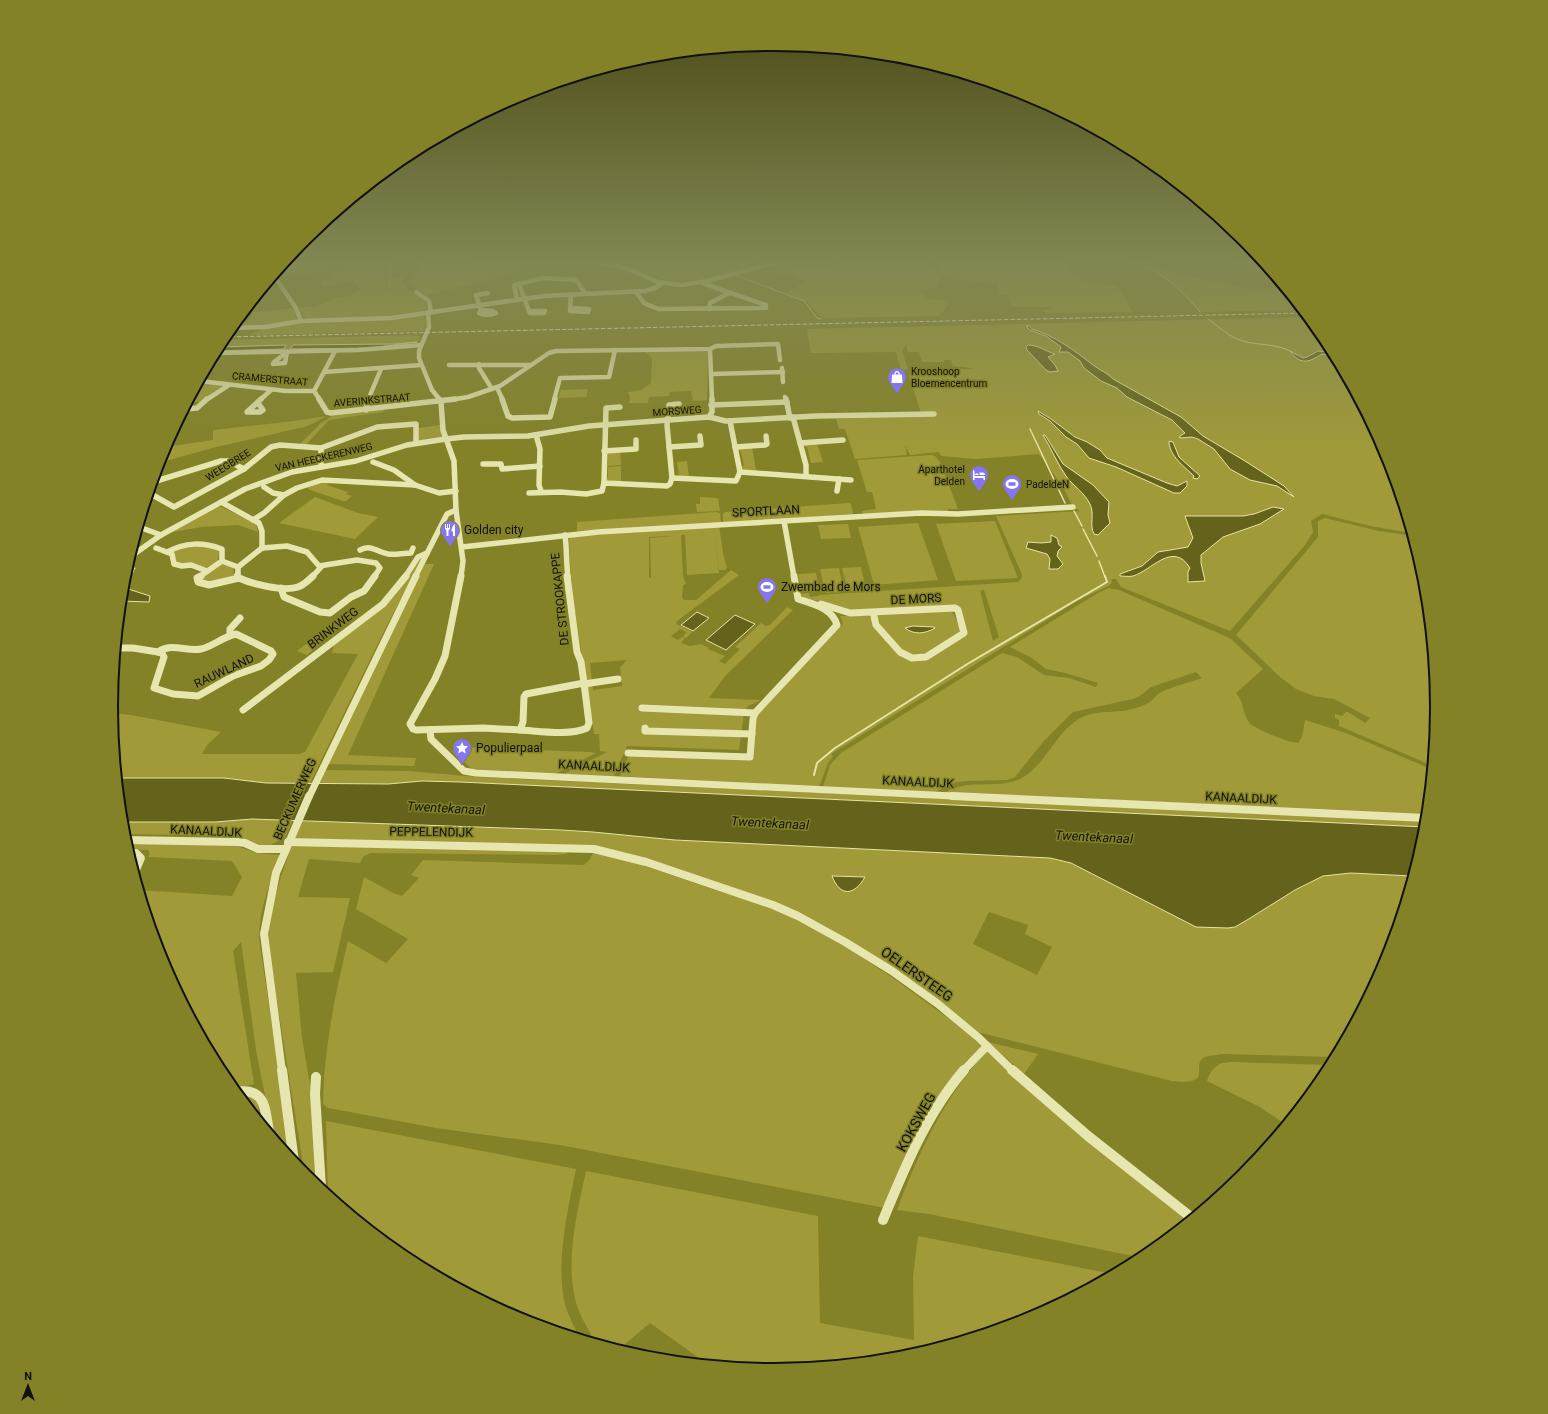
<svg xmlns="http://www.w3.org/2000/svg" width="1548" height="1414" font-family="Roboto,sans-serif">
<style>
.green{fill:#a09b38;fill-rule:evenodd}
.water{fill:#65631b;stroke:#e8e4a5}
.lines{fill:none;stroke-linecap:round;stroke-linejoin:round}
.stream-far2{stroke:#e8e4a5;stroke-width:1}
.stream-far1{stroke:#e8e4a5;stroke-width:1.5}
.stream{stroke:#e8e4a5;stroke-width:2}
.minor-far4{stroke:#e7e5b0;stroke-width:4.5}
.minor-far3{stroke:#e7e5b0;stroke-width:5.5}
.minor-far2{stroke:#e7e5b0;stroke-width:7}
.minor-far1{stroke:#e7e5b0;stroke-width:8}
.minor{stroke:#e7e5b0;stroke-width:10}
.rail{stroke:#fff;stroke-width:1;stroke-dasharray:4.5 2;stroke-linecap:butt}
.labels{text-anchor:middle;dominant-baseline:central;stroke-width:3;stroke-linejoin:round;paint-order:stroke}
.far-poi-label{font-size:10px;fill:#111;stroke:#848226;text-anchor:start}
.far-street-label{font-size:10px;fill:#111;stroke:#848226}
.street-label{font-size:12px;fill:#111;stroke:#848226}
.poi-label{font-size:12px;fill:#111;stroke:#848226;text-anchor:start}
.water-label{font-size:13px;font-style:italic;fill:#111;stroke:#848226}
.near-street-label{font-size:14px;fill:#111;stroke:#848226}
.rim{fill:none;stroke:#111;stroke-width:2}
</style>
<rect width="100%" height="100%" fill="#848226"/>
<g class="green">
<path d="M304,259H384L382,260H384L385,290H387V259H393L392,277L397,278L403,275L414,259H419C415,265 403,277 402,283L409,290L426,301L427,310L379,317L307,319L303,316L299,307H315L333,299L351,296L360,290L354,280L323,287L319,281L334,278L331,274L344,271L342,266L281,278L277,277L280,273Z"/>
<polygon points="475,259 551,259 587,262 583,265 536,263 492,279 426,295 413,287 409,283 410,280 423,264 467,264"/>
<polygon points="588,259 725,259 738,269 714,278 693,281 675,282 658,278 626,266"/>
<path d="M727,259H787C773,260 753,260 743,269H740Z"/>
<polygon points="862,259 921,259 930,262 941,277 937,287 923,290 925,299 948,300 949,305 939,316 823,318 808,303 786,293 807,282 790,273 782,274 778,271 776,267 834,265"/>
<polygon points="926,259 1056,259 1069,265 1064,267 1089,283 1116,286 1118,288 1133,312 1047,313 1044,311 1053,307 1012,307 1008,295 1000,294 997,284 946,278 933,261"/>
<path d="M1124,259L1149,261L1155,267L1164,270L1243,288L1285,289L1302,310L1200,312C1192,303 1184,292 1174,284C1160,273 1141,264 1124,259Z"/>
<polygon points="1224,259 1260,259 1274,276"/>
<path d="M293,308L297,318C288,327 246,327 232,327L236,322H247L253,312Z"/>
<path d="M424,316L426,324L424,331L250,335C271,319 389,318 424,316Z"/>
<path d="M1308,317L1325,339L1333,352C1327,351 1321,349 1316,351C1307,354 1305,361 1295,354L1293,355C1304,365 1312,360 1322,354L1335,356L1387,453L1411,533L1370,526L1322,514L1311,521L1313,532L1305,545L1230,631L1121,587L1116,579H1111L1112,582L1110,585L1077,601L831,754L833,756L828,763L819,787L620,776L630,753L752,760L757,710L841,626L843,623L840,616H869L884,637L914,660L964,637L966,635L959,608L853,612L801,596L799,594L809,593L810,597L818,596L819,595L1018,582L1022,578L1021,572L996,516L1080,511L1073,507L1063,487L1039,454L975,459L941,456L939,452L910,455L905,445L907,455L855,459L845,429H839L836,419L922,416L909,375L911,373L914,371L972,369L970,366L971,368L953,366L951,360H944V362H922L919,352H908L906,344L902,351L908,369L901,371L896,352L811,353L807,329ZM984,590L999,637L993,641L980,591Z"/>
<polygon points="412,335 421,336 418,342 394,344 293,345 290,349 284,349 286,345 218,347 222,340"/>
<polygon points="644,351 708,352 707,400 693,401 691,391 670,392 669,396 649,397 648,403 629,403 630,397 628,392 641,390 651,383 652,360 651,357"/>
<polygon points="201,381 224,385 199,402 191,402"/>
<polygon points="588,389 586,397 558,398 561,390"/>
<polygon points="384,410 383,412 329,420 305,446 299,445 321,423 334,415"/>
<polygon points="326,416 314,423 304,427 212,448 159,463 165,447 213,440 213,430 294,421"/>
<polygon points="440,425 444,437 418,441 419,428"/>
<polygon points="817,443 823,462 811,463 807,447 804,447 803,444"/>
<polygon points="752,447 756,470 756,472 741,470 740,465 744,466 741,452 738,450 738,448"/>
<polygon points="620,450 621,465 608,466 608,451"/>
<polygon points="931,455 935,456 940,462 958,509 948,509 948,512 863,514 862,511 876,509 872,492 867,492 857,460"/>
<polygon points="687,461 689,477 679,476 677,462"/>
<polygon points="621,466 621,482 606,480 608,477 608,467"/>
<polygon points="321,482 330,482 327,485 348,492 346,494 352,496 346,501 343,501 310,490 306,486"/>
<polygon points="315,497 358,513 378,517 355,539 279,523"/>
<polygon points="700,497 718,498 720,511 697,512 696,504 700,504"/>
<polygon points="849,503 851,504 853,514 726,523 723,522 723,514 725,512"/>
<polygon points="219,506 256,523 258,532 238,525 201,527 167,533"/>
<polygon points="716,512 720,513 721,523 577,531 577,522"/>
<polygon points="1325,518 1379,531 1407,535 1412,537 1424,578 1437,707 1431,765 1339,726 1339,720 1335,718 1335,714 1342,716 1346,712 1348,712 1365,723 1370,718 1334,699 1314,696 1296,689 1280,677 1236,635 1318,537 1318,521"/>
<polygon points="995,521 1018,578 956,581 936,524"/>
<polygon points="918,523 938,580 874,585 858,527"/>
<polygon points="848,524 851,538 821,539 818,525"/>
<path d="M719,527C722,541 722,555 727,567L725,570H719L715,533L719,573L687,575L685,535H681L683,576L651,578L650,538L673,536L649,537V578L683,576L686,584L683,585L682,598L684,600H696L731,570L739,575L677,621L676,624L692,632L686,638L683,636L687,632L680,629L671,636L678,640L682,637L685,638L681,643L690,646L701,644L709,648L708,649L725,656L719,661L725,664L740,649L735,647L761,623L766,626L770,625L787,607L793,610L726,675L709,698L761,700L748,706L744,713L739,750L627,746L614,776L564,774L607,752L600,751L599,734H594L571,585L569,539L574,536ZM627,660L620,667L622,686L593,690L590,663Z"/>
<polygon points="184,543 219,550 218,561 208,568 176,562 173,553 171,551"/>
<polygon points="419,559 422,559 386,627 310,783 266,783 224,778 118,778 112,713 131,715 221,732 207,745 202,754 299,754 305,752 358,654 332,653 334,645 391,600"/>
<polygon points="223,562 234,566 233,576 210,582 199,579"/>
<polygon points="424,564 434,564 348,755 416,758 414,766 327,764"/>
<polygon points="861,567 866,590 848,591 842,568"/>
<polygon points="839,568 844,592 825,593 820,569"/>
<polygon points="816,573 820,590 801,591 798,574"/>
<path d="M1109,588L1119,590L1225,636L1231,639L1263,669L1236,693C1244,701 1242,713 1249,722C1253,729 1290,743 1298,743L1302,737L1305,720L1346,733L1431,769L1426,816L944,793C968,778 996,790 1020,779C1044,767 1056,733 1077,720C1095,709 1114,714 1133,709C1139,707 1145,705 1150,702C1154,699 1157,694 1161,692C1174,686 1189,683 1202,678L1196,672L1151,687L1140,696L1133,699L1073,712L1043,742L1015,777L1008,780L968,781L956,782L943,788L934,793L823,787L830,765L841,753L1002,653L1017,657L1044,675L1069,678L1096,687L1098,683L1065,673L1046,669L1032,658L1010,647L1098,593Z"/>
<polygon points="951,610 962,630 923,656 911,655 902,651 878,623 876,614"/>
<polygon points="310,641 319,645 307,655 297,651"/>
<polygon points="458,747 590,752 596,753 555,774 472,769 451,751 456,751"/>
<polygon points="325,770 408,771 477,777 1426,821 1425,827 460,782 422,781 388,784 317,783"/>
<polygon points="252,819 292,821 285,837 269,846 261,846 237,836 123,834 122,822 215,822"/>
<path d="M301,821L593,832L675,840L1050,858L1071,863L1196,927L1271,904L1311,882L1323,876L1351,873L1412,876L1386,961L1335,1057L1221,1054C1216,1056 1209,1055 1205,1057C1189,1065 1216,1086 1172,1081L977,1032L813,922L624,852L295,839ZM989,912L1028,925L1025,934L1052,947L1037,975L973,944Z"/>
<path d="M126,842L237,846L256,853L280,855C270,883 259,909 259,939L292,1159L275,1139L271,1124L257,1056L241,942L233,951L254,1084L234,1089L223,1075L178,992L180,988L176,987L161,961L140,890L232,896L242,877L232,861L148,857L150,854L148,850L127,849Z"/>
<path d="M295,845L570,851L565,854L556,855L370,853L363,857L360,863L309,859L298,897L350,898L333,972L296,973L302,1038L309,1079L314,1102L319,1187L305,1176L268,946C268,912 280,879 291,848Z"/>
<path d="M593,853L621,858L718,891L758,902L793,917L852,951L893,978L952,1021L982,1046L964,1064L885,1208L560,1145L436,1128L328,1108L323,1104C324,1049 335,994 348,941L386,963L408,939L356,909L364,877L393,893L402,896L419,878L411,875L423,860L584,865L590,859Z"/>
<polygon points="988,1042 1038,1054 1024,1074"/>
<path d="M987,1051L1188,1221L1143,1258L929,1214L897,1210C919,1152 944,1097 987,1051Z"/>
<path d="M1222,1063L1231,1062L1331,1065L1325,1076L1285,1124L1260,1107L1207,1081C1210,1072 1213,1067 1222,1063Z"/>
<polygon points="256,1094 261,1122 239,1096"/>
<path d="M326,1121L576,1169C568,1209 556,1260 564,1300C567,1314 574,1326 580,1338L520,1319L405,1258L328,1195Z"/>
<path d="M586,1171L818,1216L820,1323L914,1340L913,1276L918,1236L1113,1274L1028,1320L903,1357L774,1370L706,1363L650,1323L619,1349L595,1342C589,1330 581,1318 577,1306C564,1263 577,1213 586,1171Z"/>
</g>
<g class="water">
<path d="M1026,326H1029L1032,329C1055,336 1074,350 1093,365C1101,371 1106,372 1113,379L1181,417L1203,436L1245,461L1284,486L1294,497L1277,486L1250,480L1230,469L1214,449L1198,439L1192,437L1180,438V436L1185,433L1172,420L1127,397L1117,388L1101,381L1084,368L1080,361L1068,352H1059L1061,347L1046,336L1030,330Z"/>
<polygon points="417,342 370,348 290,349 293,345 394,344"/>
<polygon points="286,345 284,349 216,351 218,347"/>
<path d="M1028,345C1038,345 1045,351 1055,354L1048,357L1055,365L1058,371L1050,372L1046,370L1027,350L1026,347Z"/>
<path d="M1290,351L1303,358L1307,357L1318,351L1333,352L1335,356L1322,354C1309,362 1301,366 1290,351Z"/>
<polygon points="1038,411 1051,419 1075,437 1087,442 1100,450 1107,458 1167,483 1177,486 1187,481 1187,486 1180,493 1174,493 1116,467 1089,458 1077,444 1066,437 1050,421 1039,414"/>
<path d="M1043,435H1045L1063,464L1093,485L1109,502L1108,515L1110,523L1098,535L1094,534C1089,525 1095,514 1090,504C1084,492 1073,486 1066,476C1057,463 1051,448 1043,435Z"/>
<path d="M1169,441L1173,442L1179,457L1200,476L1197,479L1193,478L1194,476C1185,467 1169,456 1169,441Z"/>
<path d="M1273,507L1284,509L1260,524L1223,537L1201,555V563L1205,581L1188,582V572L1190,568C1173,540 1151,571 1133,576C1129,577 1124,576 1120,576V574L1142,566L1158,552L1188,547L1193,538L1185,516H1243L1254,514Z"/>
<polygon points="1051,535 1057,538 1059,545 1062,547 1058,551 1057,556 1063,564 1058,569 1049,569 1050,559 1047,554 1026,548 1028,542 1041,543 1051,542"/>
<polygon points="128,568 135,568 125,588 150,596 149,602 121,601 124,577"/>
<polygon points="697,612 709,618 693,631 681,625"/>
<polygon points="735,615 755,624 726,650 706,640"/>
<path d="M913,626L934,627L935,628C925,634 914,635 905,628Z"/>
<polygon points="118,778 224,778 266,783 388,784 422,781 460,782 1425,827 1424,837 1412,876 1351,873 1323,876 1295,890 1247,920 1235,927 1228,928 1196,927 1071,863 1050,858 675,840 593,832 561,830 252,819 215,822 122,822"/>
<path d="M832,876L865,877C854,896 840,897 832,876Z"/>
</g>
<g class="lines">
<g class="stream-far2">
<polyline points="716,259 731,273"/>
<path d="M1124,259C1160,270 1176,284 1200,312"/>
<polyline points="735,275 804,301 817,318 821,319"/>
<path d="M1208,319C1219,327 1229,337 1243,341C1260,346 1276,343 1292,352"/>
</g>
<g class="stream-far1">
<polyline points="1030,429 1065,503"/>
<polyline points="1074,511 1082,526"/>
<polyline points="1083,529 1097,556"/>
<polyline points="1099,561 1105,577"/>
</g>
<polyline class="stream" points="814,775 817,763 835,748 969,663 1107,582 1105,576"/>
<g class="minor-far4">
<polyline points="568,259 613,265 628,269 658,282 681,285 707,281 769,264 838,259"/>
<polyline points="422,263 424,259"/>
<polyline points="277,273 302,259"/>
<polyline points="274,276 296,308 301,321"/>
<polyline points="519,284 529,311"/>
<polyline points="416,292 429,301 431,312"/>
<polyline points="636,292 644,303 658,309 766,308 766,305 702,283"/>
<polyline points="571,294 570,311 588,312 589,309 571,308"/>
<polyline points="517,299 514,285 543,278 576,280 585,293"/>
<polyline points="709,309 710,303 729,293"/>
<path d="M481,310L493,311L496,313C490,315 484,316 479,313Z"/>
<polyline points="481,310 476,295 488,293"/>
<polygon points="529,311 545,311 544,313 530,313"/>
<polyline points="428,312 429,327 419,351 419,358 432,390 440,400"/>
<polyline points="231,328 265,327 301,321 391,318 544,296 645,291 655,288 663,283"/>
<polyline points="710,349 712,400"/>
<polygon points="287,352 285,363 273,364 274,362"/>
<polyline points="215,353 358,350 421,345"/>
<polyline points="479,364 479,368 492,389"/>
<polyline points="449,365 531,365"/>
<polyline points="782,368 783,382"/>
<polyline points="324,372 421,365"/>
<polyline points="711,374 783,372"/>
<polyline points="200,381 286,391 314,391"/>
<polyline points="497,388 503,400"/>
<polyline points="785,397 786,400"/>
<polyline points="190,400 191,399"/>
<polyline points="206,400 229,385"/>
<polyline points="260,400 271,390"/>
<polyline points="320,400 314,391 335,351"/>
<polyline points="368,400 381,369"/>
<polyline points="450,400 468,397 500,386 549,353 556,351 710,349 716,346 778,344 780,360"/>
<polyline points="554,400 560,378 609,377 615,350"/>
</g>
<g class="minor-far3">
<polyline points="319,399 327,412 331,413 455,399"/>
<polyline points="439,399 441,402 443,430 454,461 456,510 463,561 461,577"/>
<polyline points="502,399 508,416 512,418 550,417 555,399"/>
<polyline points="786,399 790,418"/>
<polyline points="258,403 263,410 260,412 247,412 261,399"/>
<polyline points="187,405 191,399"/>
<polyline points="711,405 787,402"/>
<polyline points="185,409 197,408 207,399"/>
<polyline points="366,410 368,399"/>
<polyline points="709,417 712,412 712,399"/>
<polyline points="793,417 806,465 806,476"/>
<polyline points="536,435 540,449 539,485 541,491"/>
<polyline points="800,443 843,440"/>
<polyline points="669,447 701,445 700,436"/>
<polyline points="735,447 765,445 767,444 766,436"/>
<polyline points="604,451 636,449 636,440"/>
<polyline points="373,462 394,470 415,485"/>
<polyline points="483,464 501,464 502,469 540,466"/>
<polyline points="321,467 321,448 377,427 416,424 416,443"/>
<polyline points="740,472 851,480"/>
<polyline points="672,478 667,425 669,405 679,404"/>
<polyline points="153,482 221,461 228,461 244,469"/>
<polyline points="604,483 606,408 620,407"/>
<polyline points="264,487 273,493 284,495"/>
<polyline points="837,491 839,479"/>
<polyline points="149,493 174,507 244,469 271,447 280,445 321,448"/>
<polyline points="529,493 560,492 586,494 602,491 604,483 667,486 670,484 672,478 736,481 740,472 730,421"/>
<polyline points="221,502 259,523 262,531 262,548"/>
<polyline points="253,520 264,513 284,495 297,488 322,480 415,485 439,493 456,491"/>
<polyline points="784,521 794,577"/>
<polyline points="139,527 161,535"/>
<path d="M565,535C567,549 566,562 568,577"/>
<polyline points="462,547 598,532 921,513 958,514 1073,507"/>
<polyline points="156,548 172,554 174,564 182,566 191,565 207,571"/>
<polyline points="262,548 287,546 307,552 319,566 357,560 376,563 380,568 374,577"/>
<path d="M360,550C371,544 377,552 388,554C395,555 403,553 411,553L413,548"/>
<path d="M167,552C186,542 202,542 222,549V561L199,577"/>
<polyline points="130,557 161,535 245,489 292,472 356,461 407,445 446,439 464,437 528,436 589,426 709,417 726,421 816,416 934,414"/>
<polyline points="222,561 238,567"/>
<polyline points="238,577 238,567 262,548"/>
<polyline points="312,577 322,566"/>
<polyline points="405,577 418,557 427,553"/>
<polyline points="415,577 447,514 456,510"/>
</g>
<g class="minor-far2">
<polyline points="201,576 197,578 198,582 209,585 239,578 237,576"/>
<polyline points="461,576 445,656 435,679 410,724 413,729 416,730 483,728 520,730"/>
<polyline points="567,576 577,652 581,662 584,683"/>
<path d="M239,578C252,584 284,592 298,587C304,585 309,580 313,576"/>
<polyline points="281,588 284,597 320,612 330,613 351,597 364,591 375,576"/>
<polyline points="821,604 850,613 955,608 958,610 964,633 926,657 912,658 900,652 876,625 873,612"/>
<path d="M236,634L271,651L273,654L269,660L261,666L233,676L198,696L173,694L154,688L164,657L162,653L158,652C172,642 186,652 201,649C212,647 222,637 236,634Z"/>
<polyline points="230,635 230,629 240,618"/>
<polyline points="117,648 133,648 158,652"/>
<path d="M584,683L589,723L587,728C570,736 539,731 520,730L523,722L524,697L526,694Z"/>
<polyline points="584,684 618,679"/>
<polyline points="642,708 755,713"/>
<polyline points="243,710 383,604 406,576"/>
<polyline points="645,728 645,731 752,734"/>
<polyline points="430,730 431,739 464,771 476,773 974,797"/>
<path d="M628,753L750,757L753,719L755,713L837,625C832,608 813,604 798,599L794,576"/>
<polyline points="309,797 416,576"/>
</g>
<g class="minor-far1">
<polyline points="952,796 1426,818"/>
<polyline points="125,840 238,842 245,843 258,849 286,849"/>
<polyline points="288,842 594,849 646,862 773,905 798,916 845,942 892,971 938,1004 979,1038 1013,1071"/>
<polyline points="129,853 136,853 141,858 135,872"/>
<polyline points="282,1071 264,934 276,873 309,796"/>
<polyline points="963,1071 987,1046"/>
</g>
<g class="minor">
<polyline points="282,1070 294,1162"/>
<polyline points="1012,1070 1088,1136 1192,1218"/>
<polyline points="316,1077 315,1094 321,1188"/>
<path d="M236,1092C266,1087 265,1109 269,1132"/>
<path d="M883,1220C904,1169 927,1113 964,1070"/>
</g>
<polyline class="rail" points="224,337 1305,313"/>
</g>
<linearGradient id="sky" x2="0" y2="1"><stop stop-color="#494815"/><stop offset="0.57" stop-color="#828752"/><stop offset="1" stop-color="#828752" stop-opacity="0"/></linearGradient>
<rect width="1548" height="457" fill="url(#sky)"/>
<defs>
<g id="shop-pin" transform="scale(1)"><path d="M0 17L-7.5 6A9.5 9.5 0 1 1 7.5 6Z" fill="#8476f0" stroke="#848226"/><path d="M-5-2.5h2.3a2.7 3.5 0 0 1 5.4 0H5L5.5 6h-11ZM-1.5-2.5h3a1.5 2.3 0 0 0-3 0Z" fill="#fff"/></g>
<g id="hotel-pin" transform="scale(1)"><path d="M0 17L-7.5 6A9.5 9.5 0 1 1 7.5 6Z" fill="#8476f0" stroke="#848226"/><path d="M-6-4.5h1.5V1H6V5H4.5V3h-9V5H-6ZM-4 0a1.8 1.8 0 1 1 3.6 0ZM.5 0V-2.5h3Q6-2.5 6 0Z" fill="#fff"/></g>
<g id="stadium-pin" transform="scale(1)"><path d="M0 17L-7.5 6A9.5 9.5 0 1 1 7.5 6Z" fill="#8476f0" stroke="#848226"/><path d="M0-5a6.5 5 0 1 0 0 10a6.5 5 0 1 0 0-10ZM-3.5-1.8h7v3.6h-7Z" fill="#fff"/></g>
<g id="restaurant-pin" transform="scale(1)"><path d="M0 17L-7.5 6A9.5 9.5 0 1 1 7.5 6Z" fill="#8476f0" stroke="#848226"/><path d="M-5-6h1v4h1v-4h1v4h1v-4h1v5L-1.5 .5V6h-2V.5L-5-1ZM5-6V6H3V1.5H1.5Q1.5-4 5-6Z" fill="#fff"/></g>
<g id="sight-pin" transform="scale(1)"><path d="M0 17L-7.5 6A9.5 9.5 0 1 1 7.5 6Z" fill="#8476f0" stroke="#848226"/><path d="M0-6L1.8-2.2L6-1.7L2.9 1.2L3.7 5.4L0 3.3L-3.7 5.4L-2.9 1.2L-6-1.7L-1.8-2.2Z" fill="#fff"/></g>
</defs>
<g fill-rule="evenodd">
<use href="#shop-pin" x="897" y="377"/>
<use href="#hotel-pin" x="979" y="475"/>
<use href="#stadium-pin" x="1012" y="484"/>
<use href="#restaurant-pin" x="450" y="530"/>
<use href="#stadium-pin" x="767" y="587"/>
<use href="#sight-pin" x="462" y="748"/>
</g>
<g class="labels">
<g class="far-poi-label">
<text x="911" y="371">Krooshoop<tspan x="911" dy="12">Bloemencentrum</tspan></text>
<text x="965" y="469" text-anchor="end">Aparthotel<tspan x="965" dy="12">Delden</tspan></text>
<text x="1026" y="484">PadeldeN</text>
</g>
<g class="far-street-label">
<text transform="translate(270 379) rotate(5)">CRAMERSTRAAT</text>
<text transform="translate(372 400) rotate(-5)">AVERINKSTRAAT</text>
<text transform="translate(677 411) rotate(-4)">MORSWEG</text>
<text transform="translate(324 457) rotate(-13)">VAN HEECKERENWEG</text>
<text transform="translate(228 465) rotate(-32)">WEEGBREE</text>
</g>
<g class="street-label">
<text transform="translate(766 511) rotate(-3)">SPORTLAAN</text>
<text transform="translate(560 599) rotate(-96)">DE STROOKAPPE</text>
<text transform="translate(916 599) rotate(-3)">DE MORS</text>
<text transform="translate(333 628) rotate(-37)">BRINKWEG</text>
<text transform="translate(224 671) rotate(-25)">RAUWLAND</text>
<text transform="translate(594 766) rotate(3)">KANAALDIJK</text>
<text transform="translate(918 782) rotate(3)">KANAALDIJK</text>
<text transform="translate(1241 798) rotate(3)">KANAALDIJK</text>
<text transform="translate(295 799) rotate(-66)">BECKUMERWEG</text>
<text transform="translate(206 831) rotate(3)">KANAALDIJK</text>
<text transform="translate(431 832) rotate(1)">PEPPELENDIJK</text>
</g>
<g class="poi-label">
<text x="464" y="530">Golden city</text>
<text x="781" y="587">Zwembad de Mors</text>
<text x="476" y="748">Populierpaal</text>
</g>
<g class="water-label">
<text transform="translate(446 808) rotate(3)">Twentekanaal</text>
<text transform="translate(770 823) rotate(3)">Twentekanaal</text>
<text transform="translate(1094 837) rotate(3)">Twentekanaal</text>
</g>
<g class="near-street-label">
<text transform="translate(917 974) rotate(35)">OELERSTEEG</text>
<text transform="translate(916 1122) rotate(-61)">KOKSWEG</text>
</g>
</g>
<path d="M0 0H1548V1414H0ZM118 707a656 656 0 1 1 1312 0a656 656 0 1 1-1312 0Z" fill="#848226" fill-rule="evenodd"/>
<path class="rim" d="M118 707a656 656 0 1 1 1312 0a656 656 0 1 1-1312 0Z"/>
<g transform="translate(28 1386)" stroke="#848226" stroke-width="3" paint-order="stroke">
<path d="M0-3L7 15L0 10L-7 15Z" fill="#111111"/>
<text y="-6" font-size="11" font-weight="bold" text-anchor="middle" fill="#111111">N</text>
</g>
</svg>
